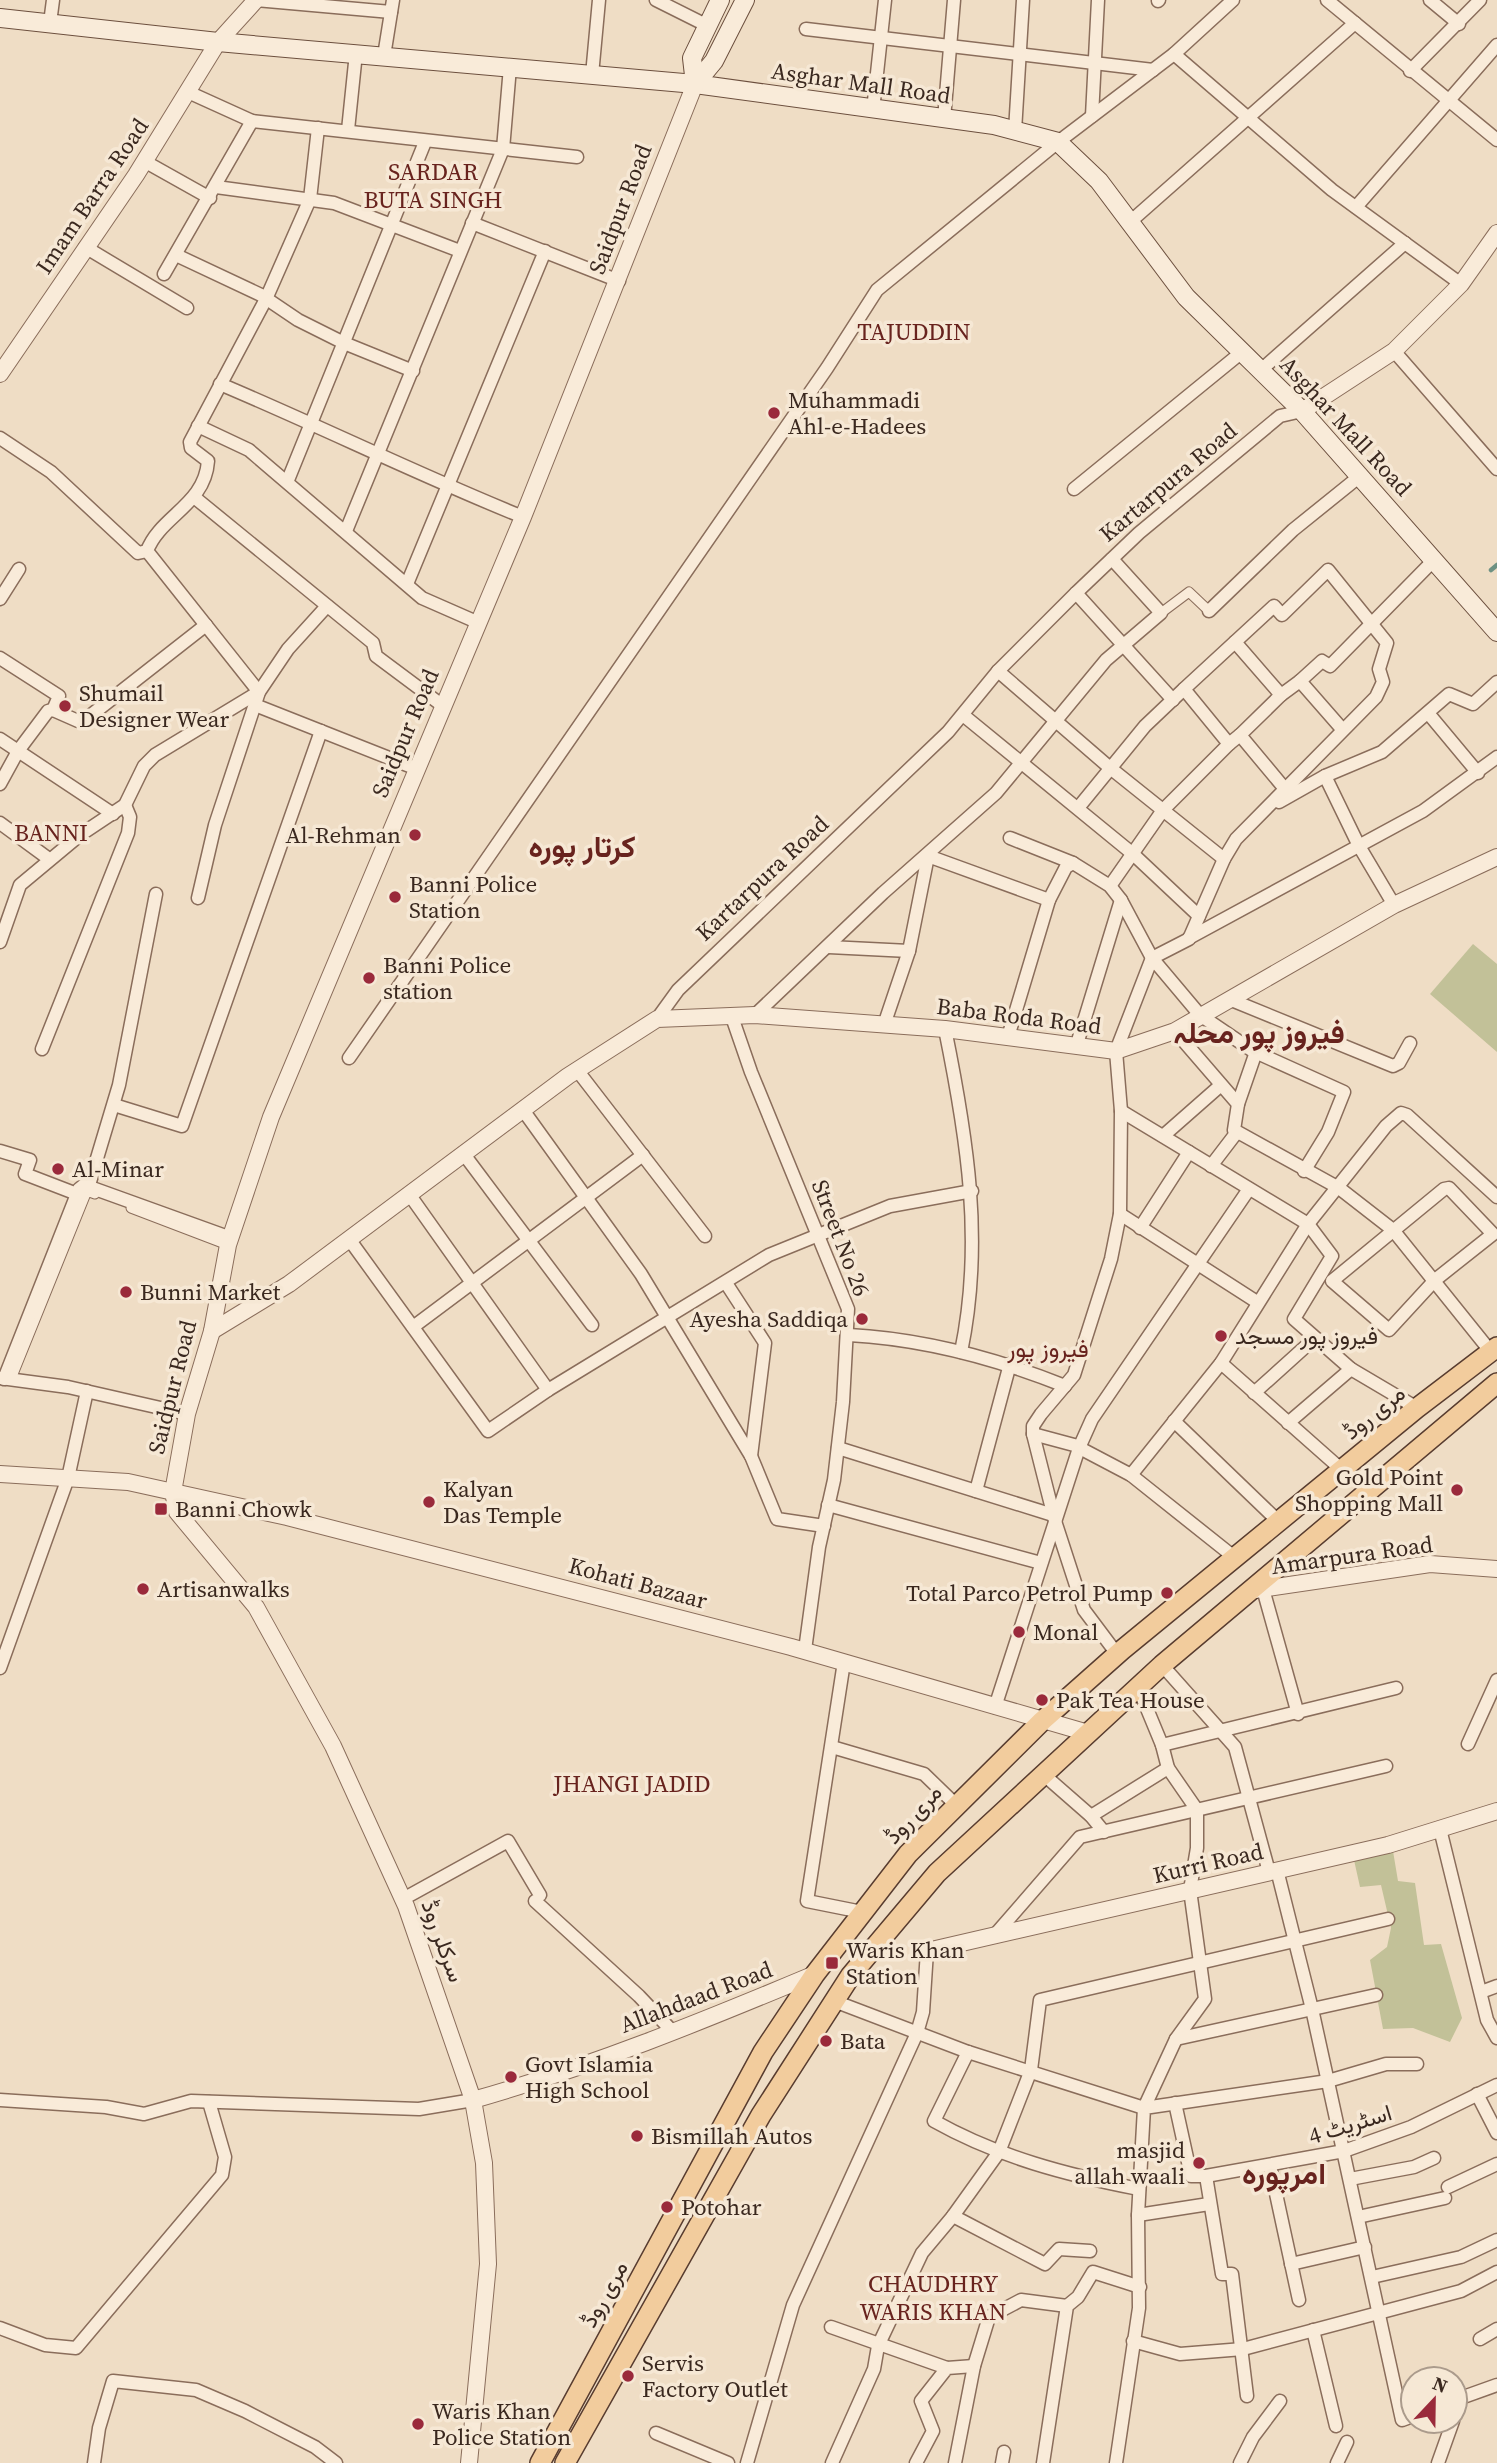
<svg xmlns="http://www.w3.org/2000/svg" width="1497" height="2463" font-family="'Source Serif 4',Vazirmatn,serif">
<style>
.cemetery{fill:#c2c198}
.lines{fill:none;stroke-linecap:round;stroke-linejoin:round}
.stream{stroke:#6d9183;stroke-width:4.5}
.pedestrian-casing{stroke:#8a6d5b;stroke-width:11}
.minor-casing{stroke:#8a6d5b;stroke-width:15}
.tertiary-casing{stroke:#8a6d5b;stroke-width:18}
.secondary-casing{stroke:#6c4f3e;stroke-width:20}
.primary-casing{stroke:#583c2f;stroke-width:22}
.pedestrian{stroke:#f9ebd9;stroke-width:9}
.minor{stroke:#f9ebd9;stroke-width:12}
.tertiary{stroke:#f9ebd9;stroke-width:16}
.secondary{stroke:#f9ebd9;stroke-width:18}
.primary{stroke:#f2cc9d;stroke-width:19}
.poi-dot{fill:#9a2a3b;stroke:#f6e8d5;stroke-width:2.5}
.labels{text-anchor:middle;dominant-baseline:central;stroke-width:7;stroke-linejoin:round;paint-order:stroke}
.street-label{font-size:23px;fill:#3a281f;stroke:#f6e8d5}
.poi-label{font-size:23px;fill:#3a281f;stroke:#f6e8d5;text-anchor:start}
.neighbourhood-label{font-size:24px;fill:#68231e;stroke:#f6e8d5}
.district-label{font-size:30px;font-weight:bold;fill:#68231e;stroke:#f6e8d5}
</style>
<rect width="100%" height="100%" fill="#efddc5"/>
<g class="cemetery">
<polygon points="1473,944 1497,964 1497,1052 1430,994"/>
<polygon points="1393,1851 1398,1881 1415,1883 1424,1945 1441,1944 1462,2018 1450,2042 1413,2028 1383,2029 1370,1960 1387,1947 1391,1928 1381,1885 1360,1887 1354,1860"/>
</g>
<g class="lines">
<polyline class="stream" points="1491,570 1497,565"/>
<g class="pedestrian-casing">
<g id="pedestrian">
<polyline points="1161,613 1189,592 1209,611"/>
<polyline points="131,1208 228,1245"/>
<polyline points="11,1379 87,1191 95,1194"/>
</g>
</g>
<g class="minor-casing">
<g id="minor">
<polyline points="256,0 391,12"/>
<polyline points="656,0 708,26"/>
<polyline points="1327,0 1497,140"/>
<polyline points="1430,0 1459,24"/>
<polyline points="1158,1 1159,0"/>
<polyline points="50,23 53,0"/>
<polyline points="806,29 1153,70"/>
<polyline points="1174,54 1332,190 1461,284"/>
<polyline points="384,56 393,0"/>
<polyline points="1410,71 1480,0"/>
<polyline points="592,75 599,0"/>
<polyline points="188,92 252,121 577,157"/>
<polyline points="873,110 885,0"/>
<polyline points="1092,116 1098,0"/>
<polyline points="944,119 954,0"/>
<polyline points="348,130 356,53"/>
<polyline points="1015,131 1023,0"/>
<polyline points="144,161 210,198"/>
<polyline points="216,187 334,203 460,251"/>
<polyline points="1356,207 1497,45"/>
<polyline points="1130,222 1355,23"/>
<polyline points="472,223 619,281"/>
<polyline points="85,247 187,308"/>
<polyline points="176,255 261,295 298,320 344,343 413,371"/>
<polyline points="164,274 252,121"/>
<polyline points="1394,351 1497,469"/>
<polyline points="1261,370 1405,243"/>
<path d="M220,384C322,427 421,476 523,517"/>
<polyline points="198,426 249,450 422,598 479,623"/>
<polyline points="0,438 51,472 138,553 147,551"/>
<polyline points="288,480 425,142"/>
<polyline points="1074,489 1242,352"/>
<polyline points="194,497 373,643 376,656 443,706"/>
<polyline points="346,531 503,149 510,67"/>
<polyline points="407,584 545,251"/>
<polyline points="1076,593 1173,700"/>
<polyline points="0,599 19,569"/>
<polyline points="1209,611 1293,530 1360,476"/>
<polyline points="1235,642 1281,695 1300,681 1342,729"/>
<polyline points="0,658 59,696 53,710"/>
<polyline points="998,671 1109,767 1224,859"/>
<polyline points="1300,681 1322,661 1330,666 1434,560"/>
<polyline points="255,705 417,769"/>
<polyline points="1428,713 1478,773"/>
<polyline points="963,715 1133,854 1199,916"/>
<polyline points="1240,735 1281,695"/>
<polyline points="0,739 113,814"/>
<polyline points="1325,776 1359,846 1394,905"/>
<polyline points="0,784 18,751 48,711 53,710 78,721 86,719 206,625"/>
<polyline points="1279,802 1325,776 1382,752 1449,694 1473,704 1497,682"/>
<polyline points="1078,808 1145,726 1184,689 1229,744 1240,735 1285,789"/>
<polyline points="0,823 49,859"/>
<polyline points="1010,838 1073,863"/>
<polyline points="1110,886 1163,810 1229,744"/>
<polyline points="198,898 215,825 259,692 288,649 327,606"/>
<polyline points="1189,938 1423,811 1497,757"/>
<path d="M0,942L20,885L80,835L125,805L144,766L155,755L259,692L147,551C160,516 205,505 208,461L191,448L190,442L266,299L310,199L318,128"/>
<polyline points="829,947 909,951"/>
<polyline points="1229,999 1393,1066 1399,1063 1410,1043"/>
<polyline points="755,1015 883,893 996,793 1106,660 1161,613 1112,559"/>
<polyline points="732,1017 751,1072 848,1309 843,1402 834,1480 819,1547 805,1650"/>
<polyline points="657,1019 678,990 948,732 998,671 1076,593 1139,533 1280,416 1302,411"/>
<polyline points="884,1025 909,951 928,856 1049,900 1066,867 1073,863 1110,886 1121,900 1152,958 1200,1015 1253,1051 1344,1092 1328,1132 1304,1171"/>
<path d="M945,1029C967,1137 984,1242 961,1352"/>
<polyline points="1175,1031 1238,1104 1234,1130 1339,1188 1393,1230 1491,1352"/>
<polyline points="1008,1037 1049,900"/>
<polyline points="1077,1044 1121,900"/>
<polyline points="42,1049 128,833 130,817 125,805"/>
<polyline points="349,1058 827,368 877,290 1058,142 1174,54 1233,0"/>
<polyline points="577,1070 705,1236"/>
<polyline points="1238,1104 1256,1052"/>
<polyline points="114,1105 182,1126 321,731"/>
<polyline points="523,1110 641,1274 751,1456 777,1519 824,1526"/>
<polyline points="1121,1111 1308,1224 1332,1256 1294,1319 1351,1369 1417,1408"/>
<polyline points="1163,1136 1221,1085"/>
<polyline points="0,1151 30,1160 25,1174 77,1194"/>
<polyline points="463,1153 592,1325"/>
<polyline points="1211,1166 1237,1132"/>
<polyline points="89,1185 119,1085 156,894"/>
<polygon points="1449,1188 1493,1234 1435,1280 1389,1330 1332,1281 1444,1189"/>
<polyline points="409,1194 548,1390"/>
<polyline points="1120,1214 1257,1302"/>
<polyline points="1140,1228 1189,1152"/>
<polyline points="349,1239 488,1431 548,1390 769,1255 890,1206 972,1191"/>
<polyline points="726,1283 765,1343 751,1456"/>
<polyline points="413,1327 643,1155"/>
<path d="M849,1335C924,1339 995,1358 1065,1386"/>
<polyline points="1221,1363 1342,1470"/>
<polyline points="0,1378 68,1387 187,1414"/>
<polyline points="4,1379 79,1189 84,1185 231,1238"/>
<polyline points="1254,1393 1315,1338"/>
<polyline points="1174,1421 1278,1521"/>
<polyline points="1288,1423 1351,1369"/>
<polyline points="1033,1434 1074,1445 1131,1475 1234,1557"/>
<polyline points="838,1448 1053,1515"/>
<polyline points="1131,1475 1221,1363 1308,1224 1386,1126 1401,1113 1407,1115 1497,1197"/>
<polyline points="976,1491 1010,1364"/>
<polyline points="828,1505 1041,1563"/>
<polyline points="1263,1589 1298,1714"/>
<polyline points="1117,1654 1084,1610 1055,1521 1033,1434 1033,1426 1041,1414 1074,1375 1111,1259 1120,1214 1121,1111 1116,1051 1152,958 1189,939 1224,859 1236,839 1376,697 1383,682 1379,669 1387,643 1328,570 1282,615 1274,606 1184,689"/>
<polyline points="844,1662 807,1901 862,1912"/>
<polyline points="1162,1665 1235,1747 1269,1872"/>
<polyline points="0,1668 68,1478 87,1391"/>
<polyline points="995,1707 1079,1448 1092,1419 1249,1189"/>
<polyline points="1468,1744 1497,1680"/>
<polyline points="1162,1745 1396,1688"/>
<polyline points="832,1747 924,1774 955,1804"/>
<polyline points="1043,1774 1091,1816 1104,1832"/>
<polyline points="1091,1816 1168,1768"/>
<polyline points="1440,1829 1487,2020 1497,2038"/>
<polyline points="1277,1870 1312,2009 1402,2420 1413,2416"/>
<polyline points="403,1899 508,1841 540,1895"/>
<polyline points="535,1901 639,1996 673,2032"/>
<polyline points="994,1936 1080,1837 1386,1766"/>
<polyline points="1481,1992 1497,1986"/>
<polyline points="834,2001 968,2052 1144,2108 1176,2039 1205,1999 1190,1890 1197,1848 1197,1810 1168,1768 1162,1745 1138,1687"/>
<polyline points="1176,2039 1376,1995"/>
<path d="M968,2052L934,2121C998,2157 1067,2175 1139,2189"/>
<polyline points="1477,2094 1497,2133"/>
<polyline points="0,2100 106,2107 144,2114 191,2101 419,2109 473,2100"/>
<polyline points="1175,2103 1191,2176 1206,2176 1344,2151 1411,2127 1497,2085"/>
<polyline points="1270,2166 1299,2300"/>
<polyline points="1206,2176 1222,2274 1232,2274 1247,2396"/>
<polyline points="1350,2179 1414,2167 1434,2158"/>
<polyline points="1448,2187 1497,2164"/>
<polyline points="1138,2215 1209,2204"/>
<polyline points="953,2216 1045,2264 1059,2249 1090,2251"/>
<polyline points="1358,2217 1445,2198"/>
<polyline points="1291,2264 1365,2247"/>
<polyline points="1372,2277 1461,2257 1497,2240"/>
<polyline points="831,2327 947,2368"/>
<polyline points="0,2328 45,2345 76,2348 222,2175 225,2157 209,2102"/>
<polyline points="1313,2330 1336,2426"/>
<polyline points="1480,2339 1497,2329"/>
<polyline points="1133,2341 1180,2354 1243,2349 1461,2291 1497,2272"/>
<polyline points="1455,2400 1497,2385"/>
<polyline points="656,2433 728,2463"/>
<polyline points="94,2463 99,2428 113,2381 196,2390 245,2411 315,2447 336,2463"/>
<polyline points="747,2463 793,2305 917,2033 923,2012 927,1951"/>
<polyline points="832,2463 874,2369 878,2346 922,2253 953,2216 999,2152 1031,2070 1040,2000 1388,1919"/>
<polyline points="916,2463 933,2431 921,2401 947,2368 974,2366"/>
<polyline points="955,2463 974,2366 989,2317 1021,2300 1067,2306"/>
<polyline points="1002,2463 1004,2452"/>
<polyline points="1043,2463 1067,2306 1078,2297 1093,2272 1140,2287"/>
<polyline points="1116,2463 1139,2308 1138,2215 1144,2108 1328,2081 1386,2064 1417,2064"/>
<polyline points="1240,2463 1253,2437 1280,2401"/>
<polyline points="1337,2463 1347,2442"/>
<polyline points="1438,2463 1453,2421"/>
</g>
</g>
<g class="tertiary-casing">
<g id="tertiary">
<polyline points="0,374 136,175 218,42 256,0"/>
<polyline points="1302,411 1394,351 1461,284 1497,233"/>
<polyline points="212,1331 289,1284 568,1076 657,1019 755,1015 945,1029 1116,1051 1175,1031 1394,905 1497,857"/>
<polyline points="0,1474 128,1482 287,1517 791,1647 1088,1733"/>
<polyline points="1255,1590 1430,1564 1497,1569"/>
<polyline points="927,1951 1388,1845 1497,1811"/>
<path d="M473,2100C590,2067 703,2021 815,1974"/>
<polyline points="469,2463 488,2264 484,2163 473,2100 406,1906 333,1746 256,1607 177,1512 173,1492 187,1414 212,1331 228,1245 271,1117 523,517 695,84"/>
</g>
</g>
<g class="secondary-casing">
<g id="secondary">
<polyline points="0,18 218,42 695,84 994,125 1058,142 1099,181 1186,297 1302,411 1497,632"/>
<polyline points="695,84 714,61 745,0"/>
<polyline points="695,84 692,58 720,0"/>
</g>
</g>
<g class="primary-casing">
<g id="primary">
<polyline points="540,2463 763,2052 815,1974 908,1854 1042,1721 1122,1650 1417,1408 1497,1347"/>
<polyline points="565,2463 761,2115 851,1975 937,1873 1162,1665 1497,1383"/>
</g>
</g>
<use href="#pedestrian" class="pedestrian"/>
<use href="#minor" class="minor"/>
<use href="#tertiary" class="tertiary"/>
<use href="#secondary" class="secondary"/>
<use href="#primary" class="primary"/>
</g>
<g class="poi-dot">
<circle cx="774" cy="413" r="7"/>
<circle cx="65" cy="706" r="7"/>
<circle cx="415" cy="835" r="7"/>
<circle cx="395" cy="897" r="7"/>
<circle cx="369" cy="978" r="7"/>
<circle cx="58" cy="1169" r="7"/>
<circle cx="126" cy="1292" r="7"/>
<circle cx="862" cy="1319" r="7"/>
<circle cx="1221" cy="1336" r="7"/>
<circle cx="1457" cy="1490" r="7"/>
<circle cx="429" cy="1502" r="7"/>
<rect x="154" y="1502" width="14" height="14" rx="3.5"/>
<circle cx="143" cy="1589" r="7"/>
<circle cx="1167" cy="1593" r="7"/>
<circle cx="1019" cy="1632" r="7"/>
<circle cx="1042" cy="1700" r="7"/>
<rect x="825" y="1956" width="14" height="14" rx="3.5"/>
<circle cx="826" cy="2041" r="7"/>
<circle cx="511" cy="2077" r="7"/>
<circle cx="637" cy="2136" r="7"/>
<circle cx="1199" cy="2163" r="7"/>
<circle cx="667" cy="2207" r="7"/>
<circle cx="628" cy="2376" r="7"/>
<circle cx="418" cy="2424" r="7"/>
</g>
<g class="labels">
<g class="street-label">
<text transform="translate(861 83) rotate(8)">Asghar Mall Road</text>
<text transform="translate(92 196) rotate(-56)">Imam Barra Road</text>
<text transform="translate(620 209) rotate(-69)">Saidpur Road</text>
<text transform="translate(1346 426) rotate(47)">Asghar Mall Road</text>
<text transform="translate(1168 482) rotate(-40)">Kartarpura Road</text>
<text transform="translate(405 733) rotate(-67)">Saidpur Road</text>
<text transform="translate(762 878) rotate(-43)">Kartarpura Road</text>
<text transform="translate(1019 1016) rotate(7)">Baba Roda Road</text>
<text transform="translate(841 1238) rotate(69)">Street No 26</text>
<text transform="translate(172 1387) rotate(-76)">Saidpur Road</text>
<text transform="translate(1374 1412) rotate(-39)">مری روڈ</text>
<text transform="translate(1352 1555) rotate(-8)">Amarpura Road</text>
<text transform="translate(638 1583) rotate(15)">Kohati Bazaar</text>
<text transform="translate(913 1814) rotate(-47)">مری روڈ</text>
<text transform="translate(1208 1863) rotate(-13)">Kurri Road</text>
<text transform="translate(443 1941) rotate(70)">سرکلر روڈ</text>
<text transform="translate(696 1997) rotate(-21)">Allahdaad Road</text>
<text transform="translate(1350 2124) rotate(-17)">اسٹریٹ 4</text>
<text transform="translate(604 2294) rotate(-61)">مری روڈ</text>
</g>
<g class="poi-label">
<text x="788" y="400">Muhammadi<tspan x="788" dy="26">Ahl-e-Hadees</tspan></text>
<text x="79" y="693">Shumail<tspan x="79" dy="26">Designer Wear</tspan></text>
<text x="401" y="835" text-anchor="end">Al-Rehman</text>
<text x="409" y="884">Banni Police<tspan x="409" dy="26">Station</tspan></text>
<text x="383" y="965">Banni Police<tspan x="383" dy="26">station</tspan></text>
<text x="72" y="1169">Al-Minar</text>
<text x="140" y="1292">Bunni Market</text>
<text x="848" y="1319" text-anchor="end">Ayesha Saddiqa</text>
<text x="1235" y="1336">فیروز پور مسجد</text>
<text x="1443" y="1477" text-anchor="end">Gold Point<tspan x="1443" dy="26">Shopping Mall</tspan></text>
<text x="443" y="1489">Kalyan<tspan x="443" dy="26">Das Temple</tspan></text>
<text x="175" y="1509">Banni Chowk</text>
<text x="157" y="1589">Artisanwalks</text>
<text x="1153" y="1593" text-anchor="end">Total Parco Petrol Pump</text>
<text x="1033" y="1632">Monal</text>
<text x="1056" y="1700">Pak Tea House</text>
<text x="846" y="1950">Waris Khan<tspan x="846" dy="26">Station</tspan></text>
<text x="840" y="2041">Bata</text>
<text x="525" y="2064">Govt Islamia<tspan x="525" dy="26">High School</tspan></text>
<text x="651" y="2136">Bismillah Autos</text>
<text x="1185" y="2150" text-anchor="end">masjid<tspan x="1185" dy="26">allah waali</tspan></text>
<text x="681" y="2207">Potohar</text>
<text x="642" y="2363">Servis<tspan x="642" dy="26">Factory Outlet</tspan></text>
<text x="432" y="2411">Waris Khan<tspan x="432" dy="26">Police Station</tspan></text>
</g>
<g class="neighbourhood-label">
<text x="433" y="171">SARDAR<tspan x="433" dy="28">BUTA SINGH</tspan></text>
<text x="914" y="331">TAJUDDIN</text>
<text x="51" y="832">BANNI</text>
<text x="1048" y="1348">فیروز پور</text>
<text x="632" y="1783">JHANGI JADID</text>
<text x="933" y="2283">CHAUDHRY<tspan x="933" dy="28">WARIS KHAN</tspan></text>
</g>
<g class="district-label">
<text x="582" y="846">کرتار پورہ</text>
<text x="1259" y="1032">فیروز پور محلہ</text>
<text x="1284" y="2173">امرپورہ</text>
</g>
</g>
<g transform="translate(1434 2400) rotate(22)"><circle r="33" fill="#f6e8d5" stroke="#ab9b8c" stroke-width="2"/>
<path d="M0-5L12 26L0 18L-12 26Z" fill="#9a2a3b"/>
<text y="-10" font-size="19" font-weight="bold" text-anchor="middle" fill="#3a281f">N</text>
</g>
</svg>
